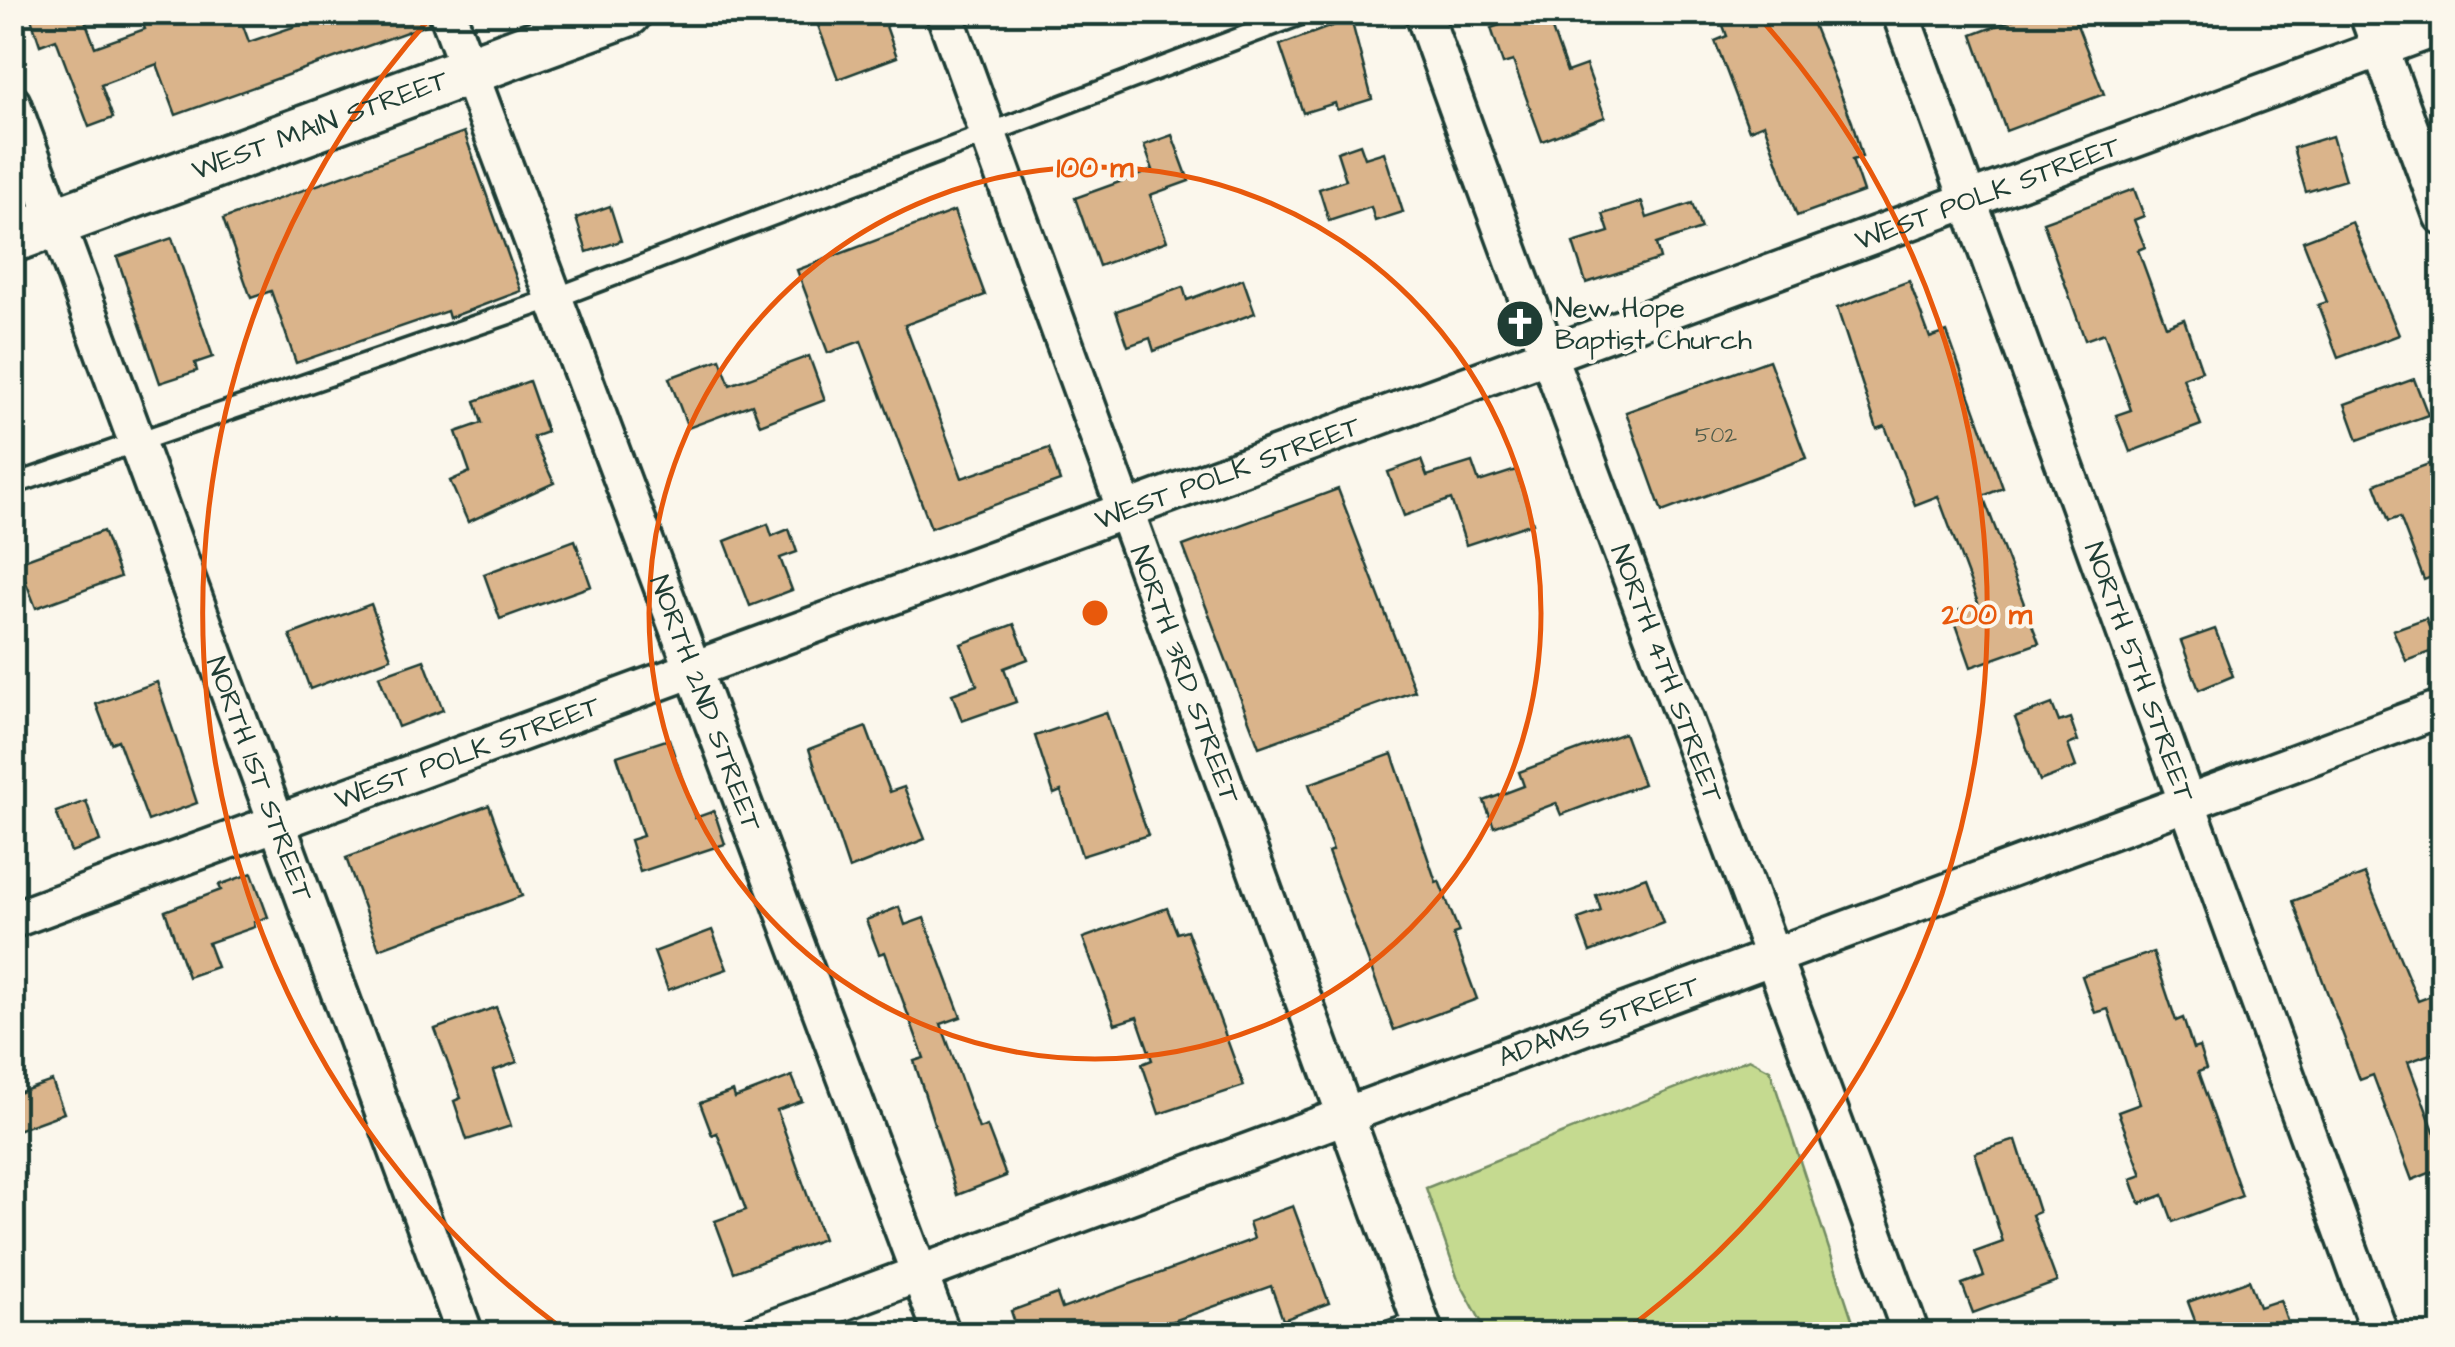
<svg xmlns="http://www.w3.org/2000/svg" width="2455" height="1347" font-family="'Architects Daughter',sans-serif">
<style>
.green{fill:#c5da90;stroke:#728c62;stroke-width:2.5}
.building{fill:#dab48b;stroke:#1f3d34;stroke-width:2.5}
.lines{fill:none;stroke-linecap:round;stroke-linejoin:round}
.service-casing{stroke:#1f3d34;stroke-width:25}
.minor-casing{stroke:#1f3d34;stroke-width:42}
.secondary-casing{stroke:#1f3d34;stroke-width:55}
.service{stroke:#fbf7ec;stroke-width:18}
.minor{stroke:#fbf7ec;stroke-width:35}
.secondary{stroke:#fbf7ec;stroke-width:48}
.ring{fill:none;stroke:#e8590c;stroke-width:5}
.labels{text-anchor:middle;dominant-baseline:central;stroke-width:8;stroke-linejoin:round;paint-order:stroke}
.number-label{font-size:22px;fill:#4e5b4a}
.street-label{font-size:28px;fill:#1f3d34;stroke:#fbf7ec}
.poi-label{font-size:28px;fill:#1f3d34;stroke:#fbf7ec;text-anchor:start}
.centre{fill:#e8590c;stroke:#fbf7ec;stroke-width:5}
.ring-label{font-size:30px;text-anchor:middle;font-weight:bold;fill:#e8590c;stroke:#fbf7ec;stroke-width:8;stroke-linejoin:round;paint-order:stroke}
</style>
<rect width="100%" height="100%" fill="#fbf7ec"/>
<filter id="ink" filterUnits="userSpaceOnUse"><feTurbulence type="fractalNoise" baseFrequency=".01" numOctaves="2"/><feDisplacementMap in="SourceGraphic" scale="20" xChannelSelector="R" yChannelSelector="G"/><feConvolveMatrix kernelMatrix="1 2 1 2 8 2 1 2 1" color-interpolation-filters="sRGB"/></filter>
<g filter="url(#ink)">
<polygon class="green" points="1749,1059 1770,1070 1857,1334 1488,1334 1457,1277 1426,1188"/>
<g class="building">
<polygon points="29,12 82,12 95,47 145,29 139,12 238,12 249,42 305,23 302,12 426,12 429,24 176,115 157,64 101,85 113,118 89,127 56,39 40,45"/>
<polygon points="813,12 881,12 897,57 838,79"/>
<polygon points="1496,12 1546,12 1567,72 1586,65 1605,117 1542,141 1513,61 1503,64 1491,28 1500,25"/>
<polygon points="1718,12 1808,12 1852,122 1862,157 1852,160 1863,192 1797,216 1764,124 1749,130 1715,41 1727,36"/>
<polygon points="2033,12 2072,12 2104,94 2006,131 1972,35"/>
<polygon points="1351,19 1372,99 1337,110 1335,103 1303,113 1280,45"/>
<polygon points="464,132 521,291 449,318 447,311 296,363 271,291 251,298 223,219"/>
<polygon points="1172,135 1189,181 1150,195 1167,241 1099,266 1075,198 1153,170 1144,145"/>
<polygon points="2332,136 2345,180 2306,192 2293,148"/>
<polygon points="1360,144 1365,158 1384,152 1403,212 1375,221 1371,207 1329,221 1319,189 1346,180 1337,152"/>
<polygon points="2134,189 2144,216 2134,220 2145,247 2138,250 2166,326 2184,319 2202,371 2183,378 2201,425 2130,452 2116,415 2131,410 2104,333 2085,340 2043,222"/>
<polygon points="1642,202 1647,218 1692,203 1701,229 1656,244 1660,259 1586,283 1573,243 1609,232 1603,214"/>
<polygon points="610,206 621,241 587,252 576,218"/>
<polygon points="954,211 985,295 905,325 962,478 1049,448 1060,481 931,528 861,341 828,353 797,270"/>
<polygon points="2352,222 2399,335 2338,358 2318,305 2327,302 2303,241"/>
<polygon points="172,238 213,357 195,363 197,371 160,383 117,257"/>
<polygon points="1243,279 1255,313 1154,351 1150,338 1128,346 1116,311 1183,287 1187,300"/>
<polygon points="1909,281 1930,338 1947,332 2003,488 1983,496 2039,643 1971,667 1952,613 1978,603 1938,496 1915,505 1885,426 1877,429 1837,308"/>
<polygon points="809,356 825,400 760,425 752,404 688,428 669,378 720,359 730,385"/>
<polygon points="1769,360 1806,458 1662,512 1626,412"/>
<polygon points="2414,379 2428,415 2358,440 2345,404"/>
<polygon points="529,381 547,432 533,437 554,483 468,522 450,481 470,472 456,432 482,423 475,401"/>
<polygon points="2442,459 2442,573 2424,580 2400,517 2389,521 2375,484"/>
<polygon points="1421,460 1427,476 1472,462 1479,482 1516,470 1533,523 1466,545 1451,499 1404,516 1388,472"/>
<polygon points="1338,489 1415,691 1259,747 1183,546"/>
<polygon points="768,524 772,536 789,529 797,552 780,558 792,590 750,606 725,541"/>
<polygon points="103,531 120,577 36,608 18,562"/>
<polygon points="575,540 591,586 500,619 484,574"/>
<polygon points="371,604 391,658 310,689 290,635"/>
<polygon points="2426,618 2438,649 2406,661 2393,630"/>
<polygon points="1014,624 1028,659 1004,668 1016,702 962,721 952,694 977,685 961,644"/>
<polygon points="2215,629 2233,676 2199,690 2181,641"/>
<polygon points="424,660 443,710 398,727 379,676"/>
<polygon points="157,682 197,803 148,821 118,740 111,743 96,704"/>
<polygon points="2052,704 2059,722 2070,718 2078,741 2068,745 2076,767 2040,781 2015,718"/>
<polygon points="1106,712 1148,835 1082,856 1061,791 1054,794 1035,736"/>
<polygon points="866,727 890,792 904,787 925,839 849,869 809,749"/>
<polygon points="1624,733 1643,784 1561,815 1556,803 1494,827 1484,801 1524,786 1519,772"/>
<polygon points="669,739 695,818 714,811 725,844 640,872 630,840 643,836 617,756"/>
<polygon points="1392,754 1436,882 1439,881 1459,932 1453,934 1477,999 1394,1030 1328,852 1333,850 1309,784"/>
<polygon points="86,801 100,841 71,852 56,812"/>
<polygon points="489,805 522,896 379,949 346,858"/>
<polygon points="252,873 268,917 254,922 255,927 208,943 217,967 188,977 165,911 221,890 219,885"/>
<polygon points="2365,874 2418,1001 2431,996 2442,1028 2442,1050 2408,1062 2442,1152 2442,1168 2412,1180 2373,1075 2360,1080 2293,901"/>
<polygon points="1646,877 1663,923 1590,952 1578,919 1601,911 1596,895"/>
<polygon points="899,907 905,925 924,918 961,1017 941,1024 979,1129 987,1126 1006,1176 957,1195 914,1061 924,1058 885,952 879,954 866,920"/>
<polygon points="1167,908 1177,933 1187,930 1244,1086 1159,1114 1142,1064 1152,1060 1137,1017 1115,1024 1083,938"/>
<polygon points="712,930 727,969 668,990 654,952"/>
<polygon points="2153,952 2176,1021 2183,1018 2193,1049 2199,1047 2206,1069 2198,1072 2242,1196 2173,1222 2163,1195 2140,1204 2131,1179 2142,1175 2118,1112 2140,1104 2108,1009 2095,1013 2082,976"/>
<polygon points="496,1007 517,1062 493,1071 511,1126 467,1140 454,1101 461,1098 435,1029"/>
<polygon points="792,1076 802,1101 777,1110 823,1239 734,1272 715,1221 746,1210 717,1133 712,1135 700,1103 733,1091 735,1098"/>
<polygon points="52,1081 64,1113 12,1132 12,1095"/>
<polygon points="2016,1140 2039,1212 2032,1215 2057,1282 1973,1313 1962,1284 1984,1276 1975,1252 2003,1242 1975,1153"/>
<polygon points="1293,1206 1329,1303 1283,1320 1271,1286 1137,1334 1001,1334 1016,1326 1011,1311 1057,1294 1062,1309 1254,1239 1249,1222"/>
<polygon points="2249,1280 2259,1307 2280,1300 2289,1326 2265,1334 2200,1334 2188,1302"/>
</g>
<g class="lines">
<g class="service-casing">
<g id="service">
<polyline points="12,485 555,298 1308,12"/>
<polyline points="1315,1334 1354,1334"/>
<polyline points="1381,1334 1420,1321"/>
</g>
</g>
<g class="minor-casing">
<g id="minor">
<path id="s1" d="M447,12L942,1334"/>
<path id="s2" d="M944,12L1425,1334"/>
<path id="s3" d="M1423,12C1581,455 1753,892 1911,1334"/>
<path id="s4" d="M1900,12L2380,1334"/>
<polyline points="2367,12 2442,216"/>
<path id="s5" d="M12,103C160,515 315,924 465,1334"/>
<path id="s6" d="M12,920L2442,26"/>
<path id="s7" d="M757,1334L2442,708"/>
</g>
</g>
<g class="secondary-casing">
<g id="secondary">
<path id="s8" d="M12,238L627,12"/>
</g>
</g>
<use href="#service" class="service"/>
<use href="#minor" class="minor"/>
<use href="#secondary" class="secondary"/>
</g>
</g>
<g class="ring">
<circle cx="1095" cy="613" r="446"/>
<path d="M564 1330A892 892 0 0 1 432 16M1758 16A892 892 0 0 1 1626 1330"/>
</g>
<defs>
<g id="church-disc" transform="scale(2.5)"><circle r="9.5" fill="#1f3d34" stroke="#fbf7ec"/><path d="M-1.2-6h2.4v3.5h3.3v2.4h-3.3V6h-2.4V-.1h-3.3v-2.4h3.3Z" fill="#fff"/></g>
</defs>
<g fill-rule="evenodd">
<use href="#church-disc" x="1520" y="324"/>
</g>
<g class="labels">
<g class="number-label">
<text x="1716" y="435">502</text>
</g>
<g class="street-label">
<text stroke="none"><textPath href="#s8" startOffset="328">WEST MAIN STREET</textPath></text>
<text stroke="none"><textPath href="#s6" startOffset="2105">WEST POLK STREET</textPath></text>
<text stroke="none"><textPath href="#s6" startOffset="1295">WEST POLK STREET</textPath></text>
<text stroke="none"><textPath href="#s2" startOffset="705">NORTH 3RD STREET</textPath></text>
<text stroke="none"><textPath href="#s3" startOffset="705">NORTH 4TH STREET</textPath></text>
<text stroke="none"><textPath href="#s4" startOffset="702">NORTH 5TH STREET</textPath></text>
<text stroke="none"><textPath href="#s1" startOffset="738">NORTH 2ND STREET</textPath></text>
<text stroke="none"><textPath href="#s6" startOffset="485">WEST POLK STREET</textPath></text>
<text stroke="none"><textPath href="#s5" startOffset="720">NORTH 1ST STREET</textPath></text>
<text stroke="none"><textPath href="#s7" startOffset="898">ADAMS STREET</textPath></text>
</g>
<g class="poi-label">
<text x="1555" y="308">New Hope<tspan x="1555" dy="32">Baptist Church</tspan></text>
</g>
</g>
<circle cx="1095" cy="613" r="15" class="centre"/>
<g class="ring-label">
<text x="1095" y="177">100 m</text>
<text x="1987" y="624">200 m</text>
</g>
<rect width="2455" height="1347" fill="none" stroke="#fbf7ec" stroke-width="50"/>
<rect x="25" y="25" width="2405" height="1297" fill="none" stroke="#1f3d34" stroke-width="4" filter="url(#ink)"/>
</svg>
